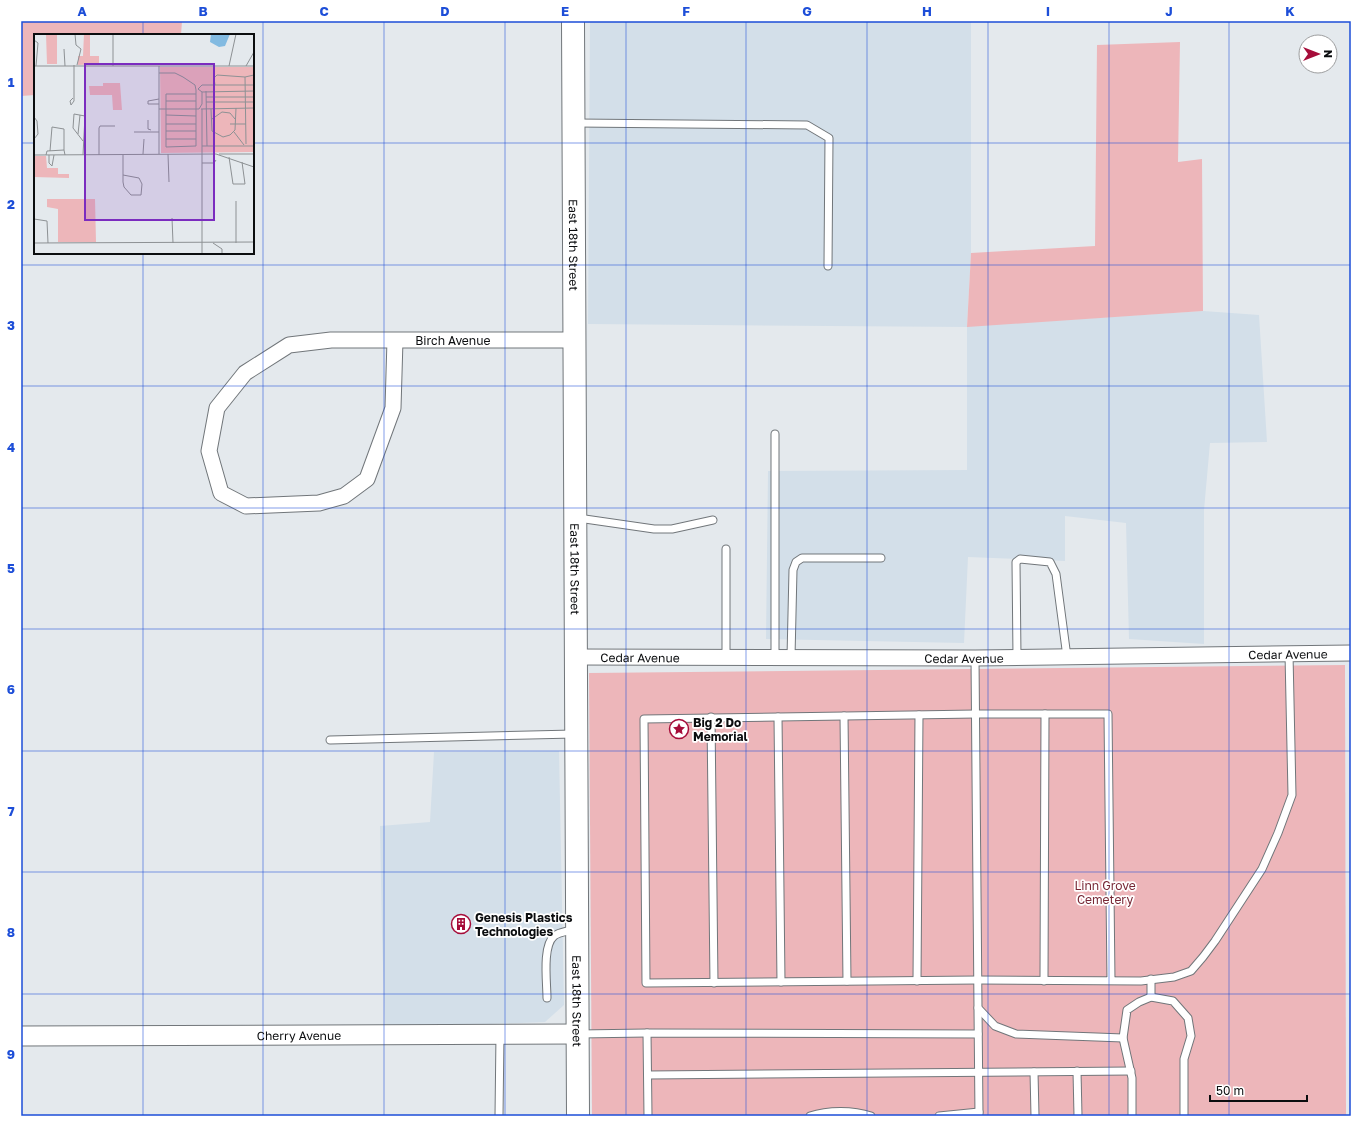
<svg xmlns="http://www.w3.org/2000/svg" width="1372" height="1137" font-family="'Golos Text',sans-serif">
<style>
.built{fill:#d3dfe9}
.green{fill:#edb6ba}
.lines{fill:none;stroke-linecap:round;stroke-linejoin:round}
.service-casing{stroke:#71767a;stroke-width:9}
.minor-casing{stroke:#71767a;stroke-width:17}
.tertiary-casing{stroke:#71767a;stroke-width:21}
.primary-casing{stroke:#71767a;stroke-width:24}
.service{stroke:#fff;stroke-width:7}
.minor{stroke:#fff;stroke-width:15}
.tertiary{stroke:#fff;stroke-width:19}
.primary{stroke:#fff;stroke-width:22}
.grid{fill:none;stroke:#1d4ed8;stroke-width:1;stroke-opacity:0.55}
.labels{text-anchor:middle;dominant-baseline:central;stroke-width:3.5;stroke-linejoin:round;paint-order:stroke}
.street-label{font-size:12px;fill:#0b0d0f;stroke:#fff}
.poi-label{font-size:12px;font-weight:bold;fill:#0b0d0f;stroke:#fff;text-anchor:start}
.park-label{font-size:12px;fill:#772735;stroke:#fff}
.inset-road{fill:none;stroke:#8d9194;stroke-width:1}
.view{fill:#7b2cbf;fill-opacity:0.15;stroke:#7b2cbf;stroke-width:2}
.inset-edge{fill:none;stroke:#0b0d0f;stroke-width:2}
.neatline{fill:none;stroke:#1d4ed8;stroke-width:1.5}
.grid-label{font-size:13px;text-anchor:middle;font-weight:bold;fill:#1d4ed8}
</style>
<rect width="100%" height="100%" fill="#e4e9ed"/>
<g class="built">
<polygon points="590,21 971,21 971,253 967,326 1203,311 1259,315 1267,442 1210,443 1204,510 1204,644 1129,639 1126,523 1065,516 1065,561 968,557 964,643 766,639 768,471 967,470 967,327 588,324"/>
<polygon points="559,751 564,1005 545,1022 385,1028 382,935 380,826 430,822 434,752"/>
</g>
<g class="green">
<polygon points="21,21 182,21 181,35 35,35 35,95 21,96"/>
<polygon points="1180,42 1178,162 1202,159 1203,311 967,327 971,253 1095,246 1097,45"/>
<polygon points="1345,665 1346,1116 592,1116 589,673"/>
</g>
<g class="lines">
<g class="service-casing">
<g id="service">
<polyline points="576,123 807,125 829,138 828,266"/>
<polyline points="775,434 775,657"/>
<polyline points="578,518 654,529 672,529 713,520"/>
<polyline points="726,657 726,549"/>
<polyline points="791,657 793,570 796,562 802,558 881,558"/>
<polyline points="1017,657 1016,562 1020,559 1050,562 1056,574 1067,657"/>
<polyline points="975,658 978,1008 995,1026 1016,1034 1123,1038"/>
<polyline points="844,716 847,981"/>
<polyline points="711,717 714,983"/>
<polyline points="778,717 781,982"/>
<polyline points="330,740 574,734"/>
<polyline points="1151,979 1151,997"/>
<polyline points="917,981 919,715"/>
<polyline points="1044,981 1045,714"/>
<polyline points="1111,981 1108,714 976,714 644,719 646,983 978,980 1141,981 1174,977 1191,971 1203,957 1215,941 1262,869 1278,833 1292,795 1289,654"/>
<path d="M547,998C547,983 542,946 554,936C559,932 569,931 575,929"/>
<polyline points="978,1008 979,1116"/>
<polyline points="579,1034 647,1033"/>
<polyline points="1077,1071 1078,1116"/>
<polyline points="1034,1072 1035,1116"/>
<polyline points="648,1075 1131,1071"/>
<polyline points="499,1116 500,1034"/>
<polyline points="648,1116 647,1033 978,1034"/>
<path d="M810,1116C828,1110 853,1110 871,1116"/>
<polyline points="939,1116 979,1112"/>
<polyline points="1132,1116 1132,1078 1123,1038 1127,1010 1139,1002 1151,997 1173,1001 1188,1018 1191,1036 1184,1059 1184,1116"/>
</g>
</g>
<g class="minor-casing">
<g id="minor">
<path id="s1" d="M395,340L393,408L367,479L344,496L319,503L246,506L221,493L209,451L217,408L245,373L289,345L331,340H575"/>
<path id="s2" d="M576,657L975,658L1351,653"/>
</g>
</g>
<g class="tertiary-casing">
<g id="tertiary">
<path id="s3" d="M21,1036L578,1034"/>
</g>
</g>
<g class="primary-casing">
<g id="primary">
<path id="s4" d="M573,21L578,1116"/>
</g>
</g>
<use href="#service" class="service"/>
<use href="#minor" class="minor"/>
<use href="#tertiary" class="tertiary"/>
<use href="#primary" class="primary"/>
</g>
<path class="grid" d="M143,21V35M263,21V1116M384,21V1116M505,21V1116M626,21V1116M746,21V1116M867,21V1116M988,21V1116M1109,21V1116M1229,21V1116M21,143H35M253,143H1351M143,253V1116M21,265H1351M21,386H1351M21,508H1351M21,629H1351M21,751H1351M21,872H1351M21,994H1351"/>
<defs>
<g id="sight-ring" transform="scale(1)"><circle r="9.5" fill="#fff" stroke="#a60d3a" stroke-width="1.5"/><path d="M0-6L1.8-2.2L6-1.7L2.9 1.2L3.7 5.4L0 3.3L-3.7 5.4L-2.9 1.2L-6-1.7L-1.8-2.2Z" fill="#a60d3a"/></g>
<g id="building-ring" transform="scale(1)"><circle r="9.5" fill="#fff" stroke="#a60d3a" stroke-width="1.5"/><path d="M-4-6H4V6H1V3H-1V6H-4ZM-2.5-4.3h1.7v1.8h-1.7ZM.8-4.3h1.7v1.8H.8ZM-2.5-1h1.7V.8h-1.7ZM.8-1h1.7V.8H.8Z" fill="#a60d3a"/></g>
</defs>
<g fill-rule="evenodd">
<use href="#sight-ring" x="679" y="729"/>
<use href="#building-ring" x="461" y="924"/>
</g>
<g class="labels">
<g class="street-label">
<text stroke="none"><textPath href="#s4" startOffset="224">East 18th Street</textPath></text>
<text stroke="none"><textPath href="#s1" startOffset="648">Birch Avenue</textPath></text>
<text stroke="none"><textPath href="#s4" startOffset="548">East 18th Street</textPath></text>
<text stroke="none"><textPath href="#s2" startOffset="712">Cedar Avenue</textPath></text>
<text stroke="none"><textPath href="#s2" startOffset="64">Cedar Avenue</textPath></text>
<text stroke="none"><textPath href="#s2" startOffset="388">Cedar Avenue</textPath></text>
<text stroke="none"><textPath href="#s4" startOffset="980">East 18th Street</textPath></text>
<text stroke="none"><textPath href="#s3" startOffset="278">Cherry Avenue</textPath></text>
</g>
<g class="poi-label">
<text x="693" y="722">Big 2 Do<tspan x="693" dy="14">Memorial</tspan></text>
<text x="475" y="917">Genesis Plastics<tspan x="475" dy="14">Technologies</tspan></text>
</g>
<g class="park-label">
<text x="1105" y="885">Linn Grove<tspan x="1105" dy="14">Cemetery</tspan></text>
</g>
</g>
<g transform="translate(34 34)">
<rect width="220" height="220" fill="#e4e9ed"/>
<path d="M12,0H23V30H13ZM50,0H56V22H65V30L44,31V22H49ZM126,33H220V118L127,119ZM69,49H86L88,76H79L78,61H56L55,52H69ZM0,122H12L13,134H24V140H35V144L0,143ZM13,165H61L62,208H24V175L13,173Z" fill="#edb6ba"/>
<path d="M177,0H196L191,12L185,13L176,8Z" fill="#82bae1"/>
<path class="inset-road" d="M41,0L42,11L47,15L43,31M0,6L4,9L2,32M30,15L31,32M0,32H220M79,32V0M125,32V120M195,32L202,0M212,32L220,18M125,39H141L149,43L161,51L162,56V112L132,113V60H162M211,43L212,110M181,51L180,44L183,41L211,43L220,41M220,51H168L164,55L168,58L220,57M172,57L173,112M172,63H220M39,64L36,67L37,71L40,67V31M125,65L114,67V70H125M132,67H162M172,68H220M125,75H165L168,70V58M167,75L220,74M168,75V112H220M177,75L178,97L189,103L196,101L201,96L202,74M132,81L162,82M0,83L3,87L4,100L0,105M178,85L188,78L196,79L201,85M114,86V95L117,96M132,90H162M196,90H212M132,97H162M100,98H125M200,98L210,111M44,100L46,81M132,105H162M49,107L39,94L40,80L51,82L49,121M168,112V220M16,117L18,93L30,95V116M109,120L110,105M134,120L135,148M185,120H220M0,121L182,120L220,133M12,121L13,117L30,116L31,121M15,121V129L18,132L20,121M65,121V94L66,92H81M195,123L199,150H211L208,128M168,129H180L182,126M89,141L105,144L108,150L107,161H97L90,153L89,148V121M202,167V209M138,184L139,209M0,185L13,187L14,209M0,209L220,208M179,209L188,215V220"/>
<path class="view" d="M51,30H180V186H51Z"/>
<rect width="220" height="220" class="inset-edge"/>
</g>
<rect width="1372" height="1137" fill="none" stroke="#ffffff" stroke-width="44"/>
<g transform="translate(1318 54) rotate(90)"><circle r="19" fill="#ffffff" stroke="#9d9e9f"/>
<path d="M0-3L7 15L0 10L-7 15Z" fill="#a60d3a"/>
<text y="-6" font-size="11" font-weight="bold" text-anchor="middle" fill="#0b0d0f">N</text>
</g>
<path d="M1210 1095v6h97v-6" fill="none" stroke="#0b0d0f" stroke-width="2"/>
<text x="1216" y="1095" font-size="12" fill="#0b0d0f" stroke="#ffffff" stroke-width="3" paint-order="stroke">50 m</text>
<rect x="22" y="22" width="1328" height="1093" class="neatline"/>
<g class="grid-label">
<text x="82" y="16">A</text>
<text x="203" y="16">B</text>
<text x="324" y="16">C</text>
<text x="445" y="16">D</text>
<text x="565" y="16">E</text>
<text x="686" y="16">F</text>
<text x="807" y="16">G</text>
<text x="927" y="16">H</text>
<text x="1048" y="16">I</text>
<text x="1169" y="16">J</text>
<text x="1290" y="16">K</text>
<text x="11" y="87">1</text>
<text x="11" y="209">2</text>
<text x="11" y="330">3</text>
<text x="11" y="452">4</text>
<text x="11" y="573">5</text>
<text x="11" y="694">6</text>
<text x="11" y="816">7</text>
<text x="11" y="937">8</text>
<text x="11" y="1059">9</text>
</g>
</svg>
